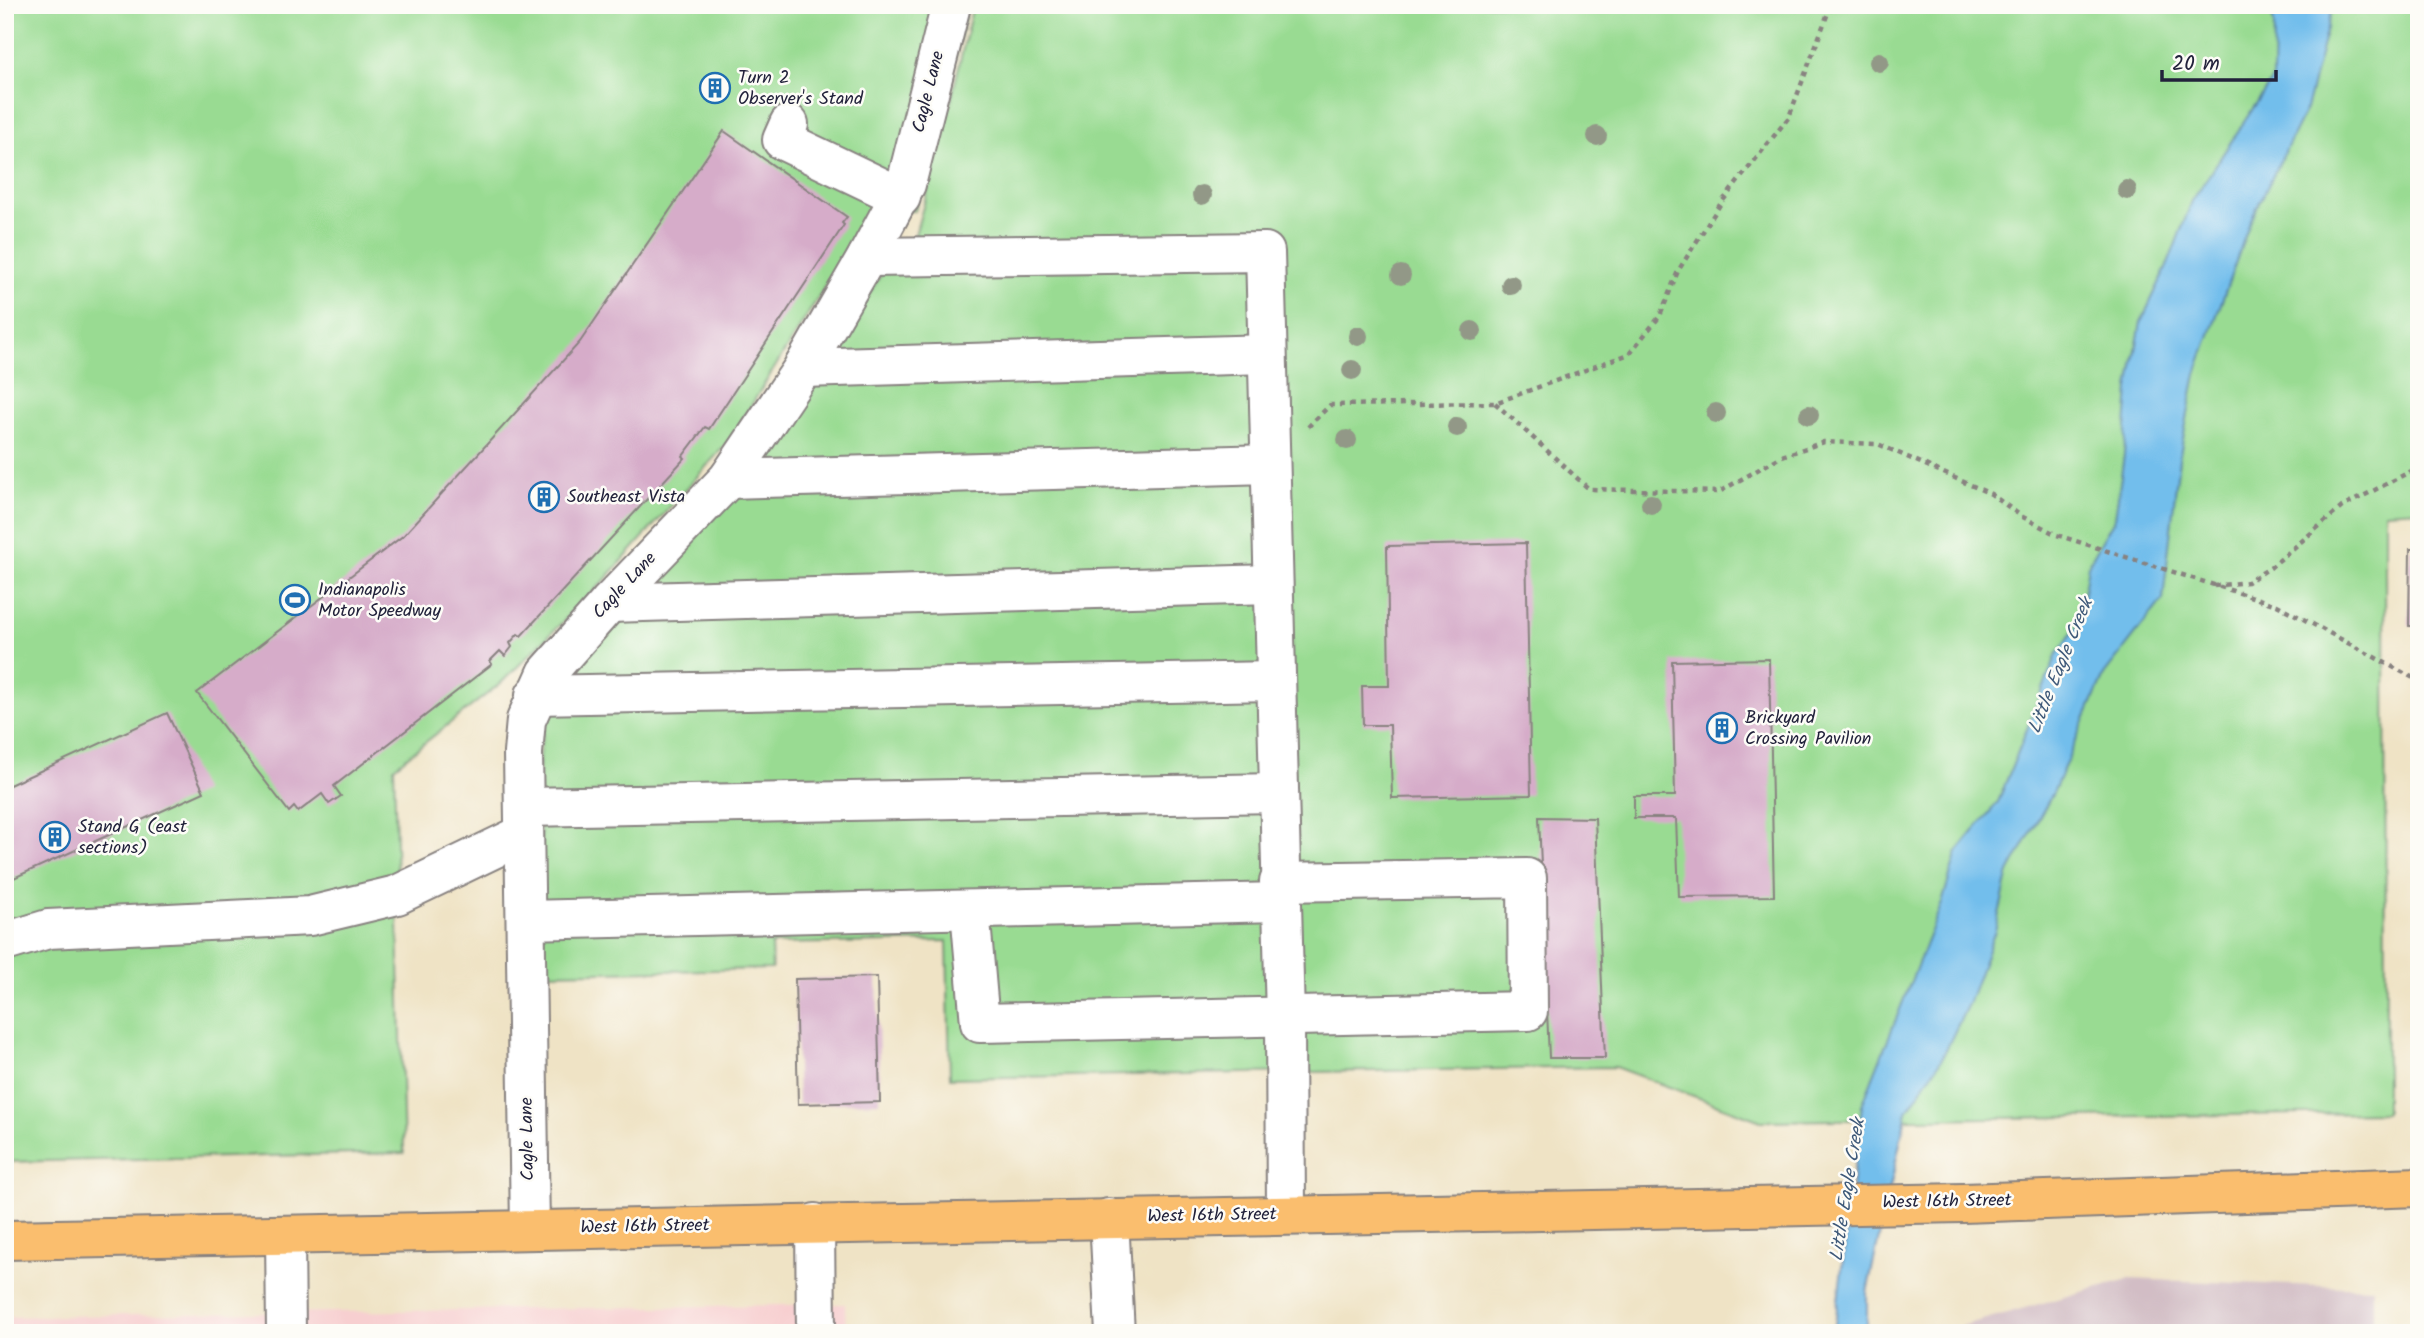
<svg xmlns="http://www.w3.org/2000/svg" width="2424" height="1338" font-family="Kalam,sans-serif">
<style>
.built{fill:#f7cfd0}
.industrial{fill:#d2bdc5}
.green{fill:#99db92;stroke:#5e7e66;stroke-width:2}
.water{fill:#72beec;stroke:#4a7094;stroke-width:2}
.building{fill:#d6acc9}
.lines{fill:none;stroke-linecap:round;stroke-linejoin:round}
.minor-casing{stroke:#888280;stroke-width:42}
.major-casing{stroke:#888280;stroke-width:42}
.path{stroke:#888280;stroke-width:4.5;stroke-dasharray:5 5;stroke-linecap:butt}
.minor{stroke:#fff;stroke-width:38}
.major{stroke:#fabe6e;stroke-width:38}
.tree{fill:#929887}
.labels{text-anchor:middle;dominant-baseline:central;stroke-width:5;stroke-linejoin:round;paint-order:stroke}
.poi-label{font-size:18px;fill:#22223b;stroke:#fdfcf7;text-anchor:start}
.street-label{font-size:18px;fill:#22223b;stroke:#fdfcf7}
.water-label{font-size:19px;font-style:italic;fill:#3e5979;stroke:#fdfcf7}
</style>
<rect width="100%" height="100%" fill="#fdfcf7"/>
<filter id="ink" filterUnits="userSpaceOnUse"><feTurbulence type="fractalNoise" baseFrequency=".0143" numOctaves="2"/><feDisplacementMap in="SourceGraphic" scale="14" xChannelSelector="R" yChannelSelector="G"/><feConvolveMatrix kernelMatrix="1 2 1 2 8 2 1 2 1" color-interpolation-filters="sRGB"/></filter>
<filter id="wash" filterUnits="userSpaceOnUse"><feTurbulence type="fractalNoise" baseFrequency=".00686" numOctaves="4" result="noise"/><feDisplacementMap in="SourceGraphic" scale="28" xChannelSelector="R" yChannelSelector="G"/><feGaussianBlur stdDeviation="1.57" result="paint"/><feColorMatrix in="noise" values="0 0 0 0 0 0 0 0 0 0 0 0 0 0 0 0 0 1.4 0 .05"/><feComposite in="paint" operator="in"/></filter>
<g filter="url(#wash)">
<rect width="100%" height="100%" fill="#efe3c5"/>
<polygon class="built" points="845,1304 846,1333 5,1333 5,1317"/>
<polygon class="industrial" points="2128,1279 2373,1288 2373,1333 1936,1333"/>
<g class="green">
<polygon points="5,5 968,5 936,142 915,211 872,211 729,441 605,580 501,683 394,767 404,1153 5,1162"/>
<path d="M973,5H2419V510L2385,512L2386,1113L1761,1121L1615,1067L950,1078L947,941L771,944L772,969L543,973L539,758C544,714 551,701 577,666L760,466L891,259H908L941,144Z"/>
</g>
<polygon class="water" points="2268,5 2333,5 2306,109 2250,222 2196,374 2179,459 2163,599 2104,675 2053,793 2009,872 1995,931 1968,1004 1941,1060 1907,1111 1867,1292 1867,1333 1834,1333 1862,1105 1942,903 1957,852 1998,802 2057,654 2079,624 2088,565 2115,518 2124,455 2129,388 2141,322 2168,264 2192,201 2273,78 2274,23"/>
<g id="blocks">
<g class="building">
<polygon points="717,75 724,79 713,101 705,97"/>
<polygon points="724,131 847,217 842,223 844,225 709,429 705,427 683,456 685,458 521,636 518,634 510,643 512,647 505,656 500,651 490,661 492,664 334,786 341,796 329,804 322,794 298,812 294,807 289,812 197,693 404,535 580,342"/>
<polygon points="1526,543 1531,795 1392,798 1390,725 1363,725 1362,686 1389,686 1387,546"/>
<polygon points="2410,549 2419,549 2419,626 2409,626"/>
<polygon points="1769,659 1774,896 1679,897 1676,818 1634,818 1634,796 1675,796 1672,661"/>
<polygon points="167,713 204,792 5,882 5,787"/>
<polygon points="1539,817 1595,818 1605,1058 1549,1058"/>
<polygon points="877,977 880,1102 798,1104 795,979"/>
</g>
</g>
</g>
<g filter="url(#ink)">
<use href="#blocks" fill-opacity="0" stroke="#888280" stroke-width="2"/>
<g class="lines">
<g class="minor-casing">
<g id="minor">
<polyline points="789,124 782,140 901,197"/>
<polyline points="867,257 1265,252 1285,1018 1286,1214"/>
<polyline points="803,368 1267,354"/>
<polyline points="728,479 1270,464"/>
<polyline points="609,603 1272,584"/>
<polyline points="535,695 1275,681"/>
<polyline points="524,807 1277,793"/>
<polyline points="970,910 980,1023 1528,1011 1527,878 1279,882"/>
<polyline points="526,920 1280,902"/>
<polyline points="5,942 48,929 310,916 397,895 524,834"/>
<polyline points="1109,1218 1115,1333"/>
<polyline points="815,1223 816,1333"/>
<polyline points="530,1229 523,753 526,720 547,673 609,603 728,479 803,368 867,257 906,184 951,5"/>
<polyline points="285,1235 286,1333"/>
</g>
</g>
<g class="major-casing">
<polyline id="major" points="5,1240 1963,1203 2419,1187"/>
</g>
<g class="path">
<polyline points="1495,403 1589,489 1719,492 1782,456 1824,442 1878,444 1991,494 2021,516 2057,535 2277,605 2419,681"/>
<polyline points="1308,427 1330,405 1495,403 1629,354 1660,316 1678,271 1721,203 1789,117 1828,13 1835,5"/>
<polyline points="2214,586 2247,582 2270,568 2342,507 2419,467"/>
</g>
<use href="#minor" class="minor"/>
<use href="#major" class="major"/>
</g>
<g class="tree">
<circle cx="1879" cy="62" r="10"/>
<circle cx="1597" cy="136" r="10"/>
<circle cx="2127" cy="190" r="10"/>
<circle cx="1202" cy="195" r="10"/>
<circle cx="1401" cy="275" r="10"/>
<circle cx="1511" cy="285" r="10"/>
<circle cx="1472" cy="331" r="10"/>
<circle cx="1358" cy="336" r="10"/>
<circle cx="1352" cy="370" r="10"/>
<circle cx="1716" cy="413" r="10"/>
<circle cx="1809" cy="415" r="10"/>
<circle cx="1457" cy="427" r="10"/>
<circle cx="1347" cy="440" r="10"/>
<circle cx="1651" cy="504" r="10"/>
</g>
</g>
<defs>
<g id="building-ring" transform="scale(1.575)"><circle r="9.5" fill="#fdfcf7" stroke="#1f6fb2" stroke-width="1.5"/><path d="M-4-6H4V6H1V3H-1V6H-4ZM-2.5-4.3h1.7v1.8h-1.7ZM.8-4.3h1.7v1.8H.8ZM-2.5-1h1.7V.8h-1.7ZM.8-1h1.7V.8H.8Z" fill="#1f6fb2"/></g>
<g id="stadium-ring" transform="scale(1.575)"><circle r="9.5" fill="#fdfcf7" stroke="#1f6fb2" stroke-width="1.5"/><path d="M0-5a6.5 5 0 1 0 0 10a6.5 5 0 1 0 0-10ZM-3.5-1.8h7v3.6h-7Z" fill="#1f6fb2"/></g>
</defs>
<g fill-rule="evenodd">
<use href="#building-ring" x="715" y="88"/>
<use href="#building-ring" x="544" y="497"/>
<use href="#stadium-ring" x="295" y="600"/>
<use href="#building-ring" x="1722" y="728"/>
<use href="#building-ring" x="55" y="837"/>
</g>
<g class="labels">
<g class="poi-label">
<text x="738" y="78">Turn 2<tspan x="738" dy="21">Observer's Stand</tspan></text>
<text x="567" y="497">Southeast Vista</text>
<text x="318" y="590">Indianapolis<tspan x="318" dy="21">Motor Speedway</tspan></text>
<text x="1745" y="718">Brickyard<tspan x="1745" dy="21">Crossing Pavilion</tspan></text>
<text x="78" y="827">Stand G (east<tspan x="78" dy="21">sections)</tspan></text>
</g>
<g class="street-label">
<text transform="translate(929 92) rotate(-76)">Cagle Lane</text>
<text transform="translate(625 586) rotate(-47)">Cagle Lane</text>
<text transform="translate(528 1139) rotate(-91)">Cagle Lane</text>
<text transform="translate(1947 1202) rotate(-1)">West 16th Street</text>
<text transform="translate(1212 1216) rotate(-1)">West 16th Street</text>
<text transform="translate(645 1227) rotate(-1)">West 16th Street</text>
</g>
<g class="water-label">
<text transform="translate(2061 666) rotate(-68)">Little Eagle Creek</text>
<text transform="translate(1848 1190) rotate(-81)">Little Eagle Creek</text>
</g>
</g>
<rect width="2424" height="1338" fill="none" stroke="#fdfcf7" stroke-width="28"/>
<path d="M2162 70v10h114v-10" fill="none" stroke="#22223b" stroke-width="3.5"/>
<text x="2172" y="70" font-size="21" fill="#22223b" stroke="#fdfcf7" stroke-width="5" paint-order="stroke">20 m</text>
</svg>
